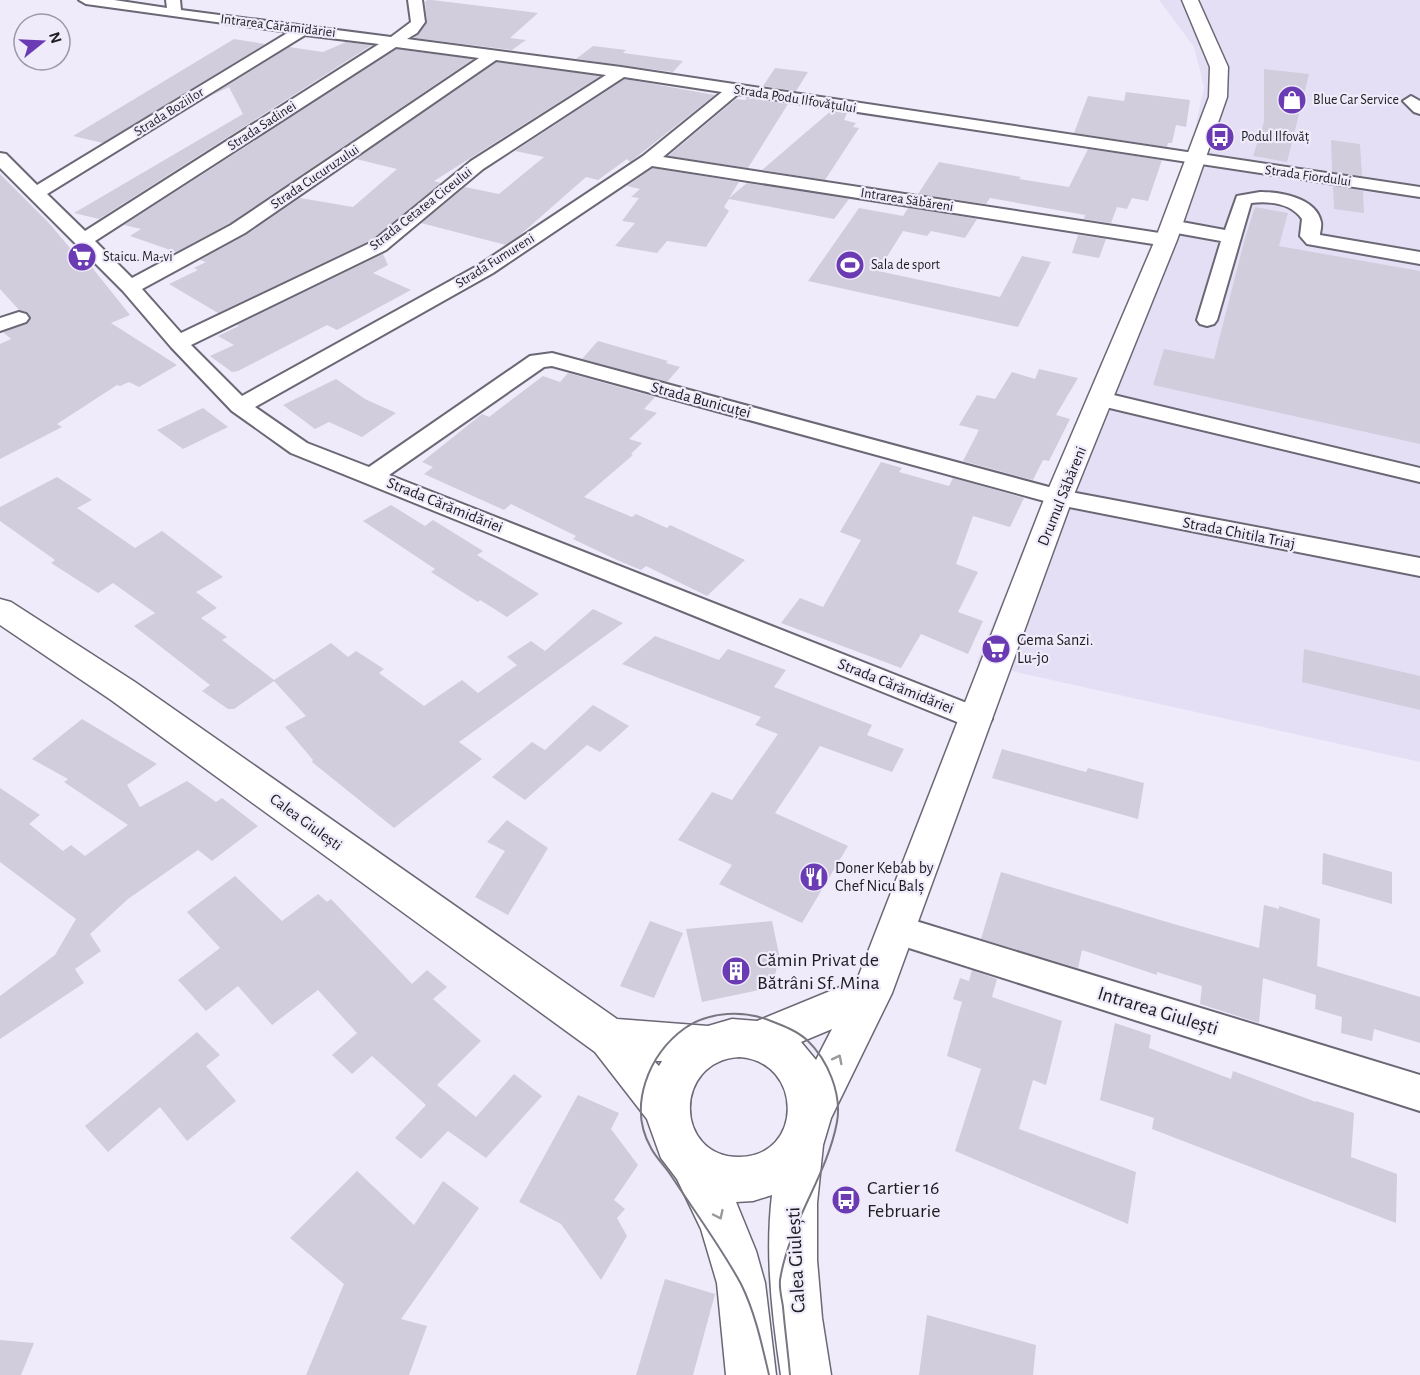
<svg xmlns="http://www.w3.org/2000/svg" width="1420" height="1375" font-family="'Alegreya Sans',sans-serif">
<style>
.built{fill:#e5dff6}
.building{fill:#d1cddc}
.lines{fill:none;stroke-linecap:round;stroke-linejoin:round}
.minor-casing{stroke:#6b6774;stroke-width:4}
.major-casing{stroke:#6b6774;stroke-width:3}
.minor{fill:#fff;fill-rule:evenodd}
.major{fill:#fff;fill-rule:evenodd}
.tram{stroke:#797680;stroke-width:2}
.oneway{stroke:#9a999c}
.labels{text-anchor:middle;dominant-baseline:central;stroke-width:4.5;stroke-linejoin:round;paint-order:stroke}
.far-street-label{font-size:14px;fill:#1e1d22;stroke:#efebfa}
.far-poi-label{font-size:14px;fill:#1e1d22;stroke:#efebfa;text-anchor:start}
.street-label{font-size:16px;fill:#1e1d22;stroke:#efebfa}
.poi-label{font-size:16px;fill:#1e1d22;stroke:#efebfa;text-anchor:start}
.near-poi-label{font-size:20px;fill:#1e1d22;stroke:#efebfa;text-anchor:start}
.near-street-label{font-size:20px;fill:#1e1d22;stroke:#efebfa}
</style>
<rect width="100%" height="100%" fill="#efebfa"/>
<polygon class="built" points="1159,0 1420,0 1420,762 976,663 1103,367 1189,156 1204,87 1194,47"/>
<g class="building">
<polygon points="427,0 432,0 538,13 510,38 526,40 512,50 414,38 427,23 425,2"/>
<polygon points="234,39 265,44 103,143 73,136"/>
<polygon points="346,42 372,45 99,219 74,213 243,114 229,87 210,96 289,47 323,52"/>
<polygon points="593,46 626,50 623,53 683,61 673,72 576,59"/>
<polygon points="397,49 473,59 230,223 176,252 130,236 141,229 124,225"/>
<polygon points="497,62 600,76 434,181 441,183 371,240 218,313 169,284 198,270 194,268 206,262 200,260 246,235 300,198 353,207 397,169 356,159"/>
<polygon points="775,68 808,72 796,91 763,86"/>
<polygon points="1264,69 1309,74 1287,162 1253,156 1264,122"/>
<polygon points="625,79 715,95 630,162 627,159 598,180 586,177 520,235 506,245 421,223 465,187 499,194 544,157 515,151"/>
<polygon points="1126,92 1190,100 1186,127 1176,125 1172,143 1168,143 1167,147 1074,133 1088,96 1124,101"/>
<polygon points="747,98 788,104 748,168 668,156 736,99 745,100"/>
<polygon points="832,110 847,113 844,120 856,123 853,127 859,128 825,180 762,170"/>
<polygon points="1331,140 1360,144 1362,176 1332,172"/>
<polygon points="1088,149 1162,160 1148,201 1132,198 1127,209 1117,207 1111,223 1084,219 1085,215 990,198 986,204 918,194 939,162 1021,177 1019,179 1069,187"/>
<polygon points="653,168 739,182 729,198 747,183 849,199 834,219 729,199 724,207 729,211 706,247 667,241 657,253 615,246 635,223 622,221 639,198 631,197 640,189 627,186"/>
<polygon points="0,174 49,223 86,267 90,265 130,315 111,323 177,365 139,387 129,382 120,386 117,385 57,424 62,427 0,459 0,344 11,339 3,332 27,324 31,318 27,312 19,310 0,289"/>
<polygon points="1333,186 1363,191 1364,213 1334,209"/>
<polygon points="1255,207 1288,213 1279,246 1420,271 1420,444 1153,385 1164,349 1214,359 1245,238"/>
<polygon points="859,208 903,216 908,208 977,219 965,238 931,231 927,236 903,231 878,271 1000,297 1022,256 1051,262 1018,327 808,281"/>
<polygon points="1078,235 1106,239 1099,258 1072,253"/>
<polygon points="383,254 388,265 373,273 411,290 337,330 327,325 238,371 232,372 210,356 234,345 218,336 239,326 237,325"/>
<polygon points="598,341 668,361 666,363 680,367 667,382 582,359"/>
<polygon points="1039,369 1078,378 1056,415 1070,419 1049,461 1043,460 1033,480 963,461 979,430 959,425 977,395 995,399 1012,372 1035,379"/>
<polygon points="568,373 655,397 644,409 657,413 629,439 642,443 631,454 633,455 584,497 632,517 636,514 667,528 670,525 745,560 707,596 646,566 641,570 617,560 573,539 576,536 511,504 504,510 424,474 433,467 422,462 482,414 489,417 543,376 560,382"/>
<polygon points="336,379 365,399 396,413 362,437 329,422 315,429 283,405"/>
<polygon points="203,408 228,427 183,449 157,430"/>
<polygon points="881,462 902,468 899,472 949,486 953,478 1024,498 1010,527 973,516 956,564 978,572 958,612 983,621 968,654 921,634 901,668 781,623 800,598 823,607 861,540 840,532"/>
<polygon points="57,477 92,500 77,508 135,548 162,531 223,577 196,592 217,608 201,618 227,637 222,640 274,680 331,643 348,657 356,651 384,669 379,673 424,706 462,680 478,693 517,665 507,657 531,641 545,651 593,609 623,623 459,742 482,759 394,828 312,762 313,760 285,727 306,716 274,681 234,709 228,709 202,691 210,685 134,626 155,613 113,583 98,593 51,563 55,560 0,521 0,507"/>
<polygon points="391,505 425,526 433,520 483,551 477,555 539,594 507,617 480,600 478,602 431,572 435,569 363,521"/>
<polygon points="655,636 719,660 728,649 786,670 774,687 872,725 867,735 904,749 892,772 820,746 775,813 848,846 802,923 719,884 732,865 678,840 712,792 732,800 778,734 755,725 761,717 622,664"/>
<polygon points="1304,649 1420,676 1420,710 1302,682"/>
<polygon points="593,705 629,726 600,752 587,745 525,800 492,777 532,742 545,750"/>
<polygon points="82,719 157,764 127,785 140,807 187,781 216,802 222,798 258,826 212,861 198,850 128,899 90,934 101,951 75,969 84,983 0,1039 0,996 55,955 76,919 0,862 0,788 40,815 29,824 63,851 71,845 85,856 128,825 64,782 68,779 32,759"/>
<polygon points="1002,749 1086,772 1088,768 1144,783 1138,819 992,778"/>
<polygon points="507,820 548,848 508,915 475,897 505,851 487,842"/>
<polygon points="1323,853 1392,872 1392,904 1322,884"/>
<polygon points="1001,872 1177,925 1259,948 1264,905 1279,909 1279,906 1320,919 1317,966 1420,997 1420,1043 1374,1029 1372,1041 1341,1033 1342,1017 1315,1009 1316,995 1263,978 1259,1023 1200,1004 1202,986 1157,972 1157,975 1082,950 1078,968 981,939"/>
<polygon points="235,876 282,921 318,894 327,902 331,899 412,984 427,970 447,987 433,999 481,1041 437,1085 476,1117 514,1074 542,1096 486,1158 448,1131 421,1159 395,1138 426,1105 372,1056 352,1074 332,1055 357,1033 318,990 272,1025 238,986 206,1011 178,980 220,948 187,912"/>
<polygon points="650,921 683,933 654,998 620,986"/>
<polygon points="772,921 779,954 773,987 702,1002 686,929"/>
<polygon points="972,970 997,979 992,997 1062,1021 1046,1085 1033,1080 1019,1129 1136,1172 1128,1224 955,1151 981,1069 947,1056 962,1002 953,999 960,978 969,981"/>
<polygon points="1115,1023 1151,1035 1149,1048 1231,1079 1233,1071 1316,1102 1316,1101 1354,1113 1351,1157 1397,1174 1396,1223 1152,1129 1154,1118 1100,1100"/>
<polygon points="197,1032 220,1055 206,1066 236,1101 187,1141 160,1107 108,1152 85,1126"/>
<polygon points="578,1095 619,1113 611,1129 638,1165 614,1200 625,1209 617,1218 627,1236 601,1280 561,1224 519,1202"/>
<polygon points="357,1171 414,1225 443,1181 479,1208 401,1319 427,1326 409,1375 306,1375 344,1284 290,1238"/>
<polygon points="665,1279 715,1294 693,1375 636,1375"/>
<polygon points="927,1315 1036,1345 1033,1375 919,1375"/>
<polygon points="0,1340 34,1343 21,1375 0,1375"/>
</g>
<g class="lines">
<g class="minor-casing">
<g id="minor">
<path d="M79,0H114L167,8L166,0H180L181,10L391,37L411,22L408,0H422L425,22L417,33L407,39L621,67L1420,187V197L738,94L663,157L1166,234L1173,236L1175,240L1173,244L1166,246L652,166L493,273L255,407L307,443L369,467L530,356L552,353L1060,490L1420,558V576L1059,505L552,366L544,367L389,475L987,711L992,719L987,727L977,730L291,453L232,411L171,347L123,291L0,168V153L6,154L37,185L289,32L86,4ZM305,35L379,44L85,231L47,194ZM396,47L479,58L231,225L132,278L95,241ZM496,60L606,75L471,161L372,242L181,333L142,289L245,233ZM624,77L722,92L643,156L479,265L242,396L191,345L386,250L483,169Z"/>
<polygon points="1411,96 1420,101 1420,114 1414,112 1403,101"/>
<path d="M1260,192C1279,192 1316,197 1321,222C1322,226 1320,232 1320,235L1420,252V264L1307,244L1300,236L1302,219C1291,203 1269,201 1251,203L1217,320L1214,324L1207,326L1200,324L1197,320L1221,241L1171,232L1164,230L1162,226L1164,222L1171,220L1225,230L1237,196Z"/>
<polygon points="19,312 26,314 29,318 26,322 0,331 0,318"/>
<polygon points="1101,392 1420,468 1420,482 1093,404 1090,399 1093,394"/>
<polygon points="896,915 1420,1075 1420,1111 884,940 879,930 884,920"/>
</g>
</g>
<g class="major-casing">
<path id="major" d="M1182,0H1198L1228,67L1227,97L1177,240L1073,497L892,993L831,1118L823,1145L817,1203V1260L822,1318L831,1375H781C772,1315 765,1255 772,1195L753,1201L736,1202L756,1251L765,1283L776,1375H726L717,1283L701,1229L677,1179L661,1158L647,1119L595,1052L111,700L0,625V599L11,602L135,682L617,1019L708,1026L732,1019L757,1021L857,980L1045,497L1155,240L1209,97L1210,67ZM832,1029L816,1060L801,1042ZM739,1057C804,1061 804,1157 739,1157C674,1157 673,1061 739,1057ZM654,1061H662L659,1066Z"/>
</g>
<use href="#minor" class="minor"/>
<use href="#major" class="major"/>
<path class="tram" d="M769,1375C762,1345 755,1312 741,1284C721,1247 695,1212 672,1177C666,1167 656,1158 651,1148C627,1106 649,1054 685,1028C710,1011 744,1010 771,1021C784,1026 797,1031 807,1040C828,1060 842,1094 837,1122C827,1176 789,1223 780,1280C779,1289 782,1299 783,1307C785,1330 788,1352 790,1375"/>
</g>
<defs><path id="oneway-chevron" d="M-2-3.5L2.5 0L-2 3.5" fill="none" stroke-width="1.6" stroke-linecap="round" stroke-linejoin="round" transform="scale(1.5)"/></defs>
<g class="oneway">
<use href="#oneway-chevron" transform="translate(838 1059) rotate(-63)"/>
<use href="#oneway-chevron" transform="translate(719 1215) rotate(65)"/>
</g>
<defs>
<g id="shop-disc" transform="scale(1.5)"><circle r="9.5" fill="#6b3bb3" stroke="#efebfa"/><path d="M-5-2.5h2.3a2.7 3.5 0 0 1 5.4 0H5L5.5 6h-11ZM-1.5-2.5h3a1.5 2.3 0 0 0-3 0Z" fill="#fff"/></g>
<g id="bus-disc" transform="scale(1.5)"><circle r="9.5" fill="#6b3bb3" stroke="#efebfa"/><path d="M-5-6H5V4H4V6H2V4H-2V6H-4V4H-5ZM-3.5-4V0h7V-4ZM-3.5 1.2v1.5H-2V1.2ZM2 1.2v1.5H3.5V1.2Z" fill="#fff"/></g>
<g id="supermarket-disc" transform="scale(1.5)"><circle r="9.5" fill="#6b3bb3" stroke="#efebfa"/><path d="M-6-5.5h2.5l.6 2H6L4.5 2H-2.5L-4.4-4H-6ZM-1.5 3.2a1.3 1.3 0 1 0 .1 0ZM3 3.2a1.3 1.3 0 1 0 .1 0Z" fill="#fff"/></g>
<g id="stadium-disc" transform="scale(1.5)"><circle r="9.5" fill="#6b3bb3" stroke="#efebfa"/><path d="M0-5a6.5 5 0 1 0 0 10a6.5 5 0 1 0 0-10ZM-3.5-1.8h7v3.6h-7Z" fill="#fff"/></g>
<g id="restaurant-disc" transform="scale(1.5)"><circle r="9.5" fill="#6b3bb3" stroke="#efebfa"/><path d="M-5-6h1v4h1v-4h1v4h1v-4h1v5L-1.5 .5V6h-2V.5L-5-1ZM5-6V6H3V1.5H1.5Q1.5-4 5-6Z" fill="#fff"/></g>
<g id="building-disc" transform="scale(1.5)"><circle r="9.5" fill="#6b3bb3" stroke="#efebfa"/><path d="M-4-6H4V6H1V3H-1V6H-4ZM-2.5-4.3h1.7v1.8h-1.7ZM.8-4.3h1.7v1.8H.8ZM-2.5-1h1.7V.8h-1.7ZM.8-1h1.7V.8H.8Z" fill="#fff"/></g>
</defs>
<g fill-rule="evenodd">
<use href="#shop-disc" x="1292" y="100"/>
<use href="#bus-disc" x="1220" y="137"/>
<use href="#supermarket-disc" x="82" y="257"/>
<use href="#stadium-disc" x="850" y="265"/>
<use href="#supermarket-disc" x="996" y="649"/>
<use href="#restaurant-disc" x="814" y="877"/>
<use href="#building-disc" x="736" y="971"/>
<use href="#bus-disc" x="846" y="1200"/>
</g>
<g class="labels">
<g class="far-street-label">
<text transform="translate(278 26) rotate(7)">Intrarea Cărămidăriei</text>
<text transform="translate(795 99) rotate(9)">Strada Podu Ilfovățului</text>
<text transform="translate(169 112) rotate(-32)">Strada Boziilor</text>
<text transform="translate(262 126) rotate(-33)">Strada Sadinei</text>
<text transform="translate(1308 176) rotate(8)">Strada Fiordului</text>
<text transform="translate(315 177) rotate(-34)">Strada Cucuruzului</text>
<text transform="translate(907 200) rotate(9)">Intrarea Săbăreni</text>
<text transform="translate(421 209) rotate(-38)">Strada Cetatea Ciceului</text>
<text transform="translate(495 261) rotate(-32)">Strada Fumureni</text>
</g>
<g class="far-poi-label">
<text x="1313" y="100">Blue Car Service</text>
<text x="1241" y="137">Podul Ilfovăț</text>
<text x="103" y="257">Staicu. Ma-vi</text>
<text x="871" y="265">Sala de sport</text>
</g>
<g class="street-label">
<text transform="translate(701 400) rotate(15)">Strada Bunicuței</text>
<text transform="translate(1062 496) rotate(-68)">Drumul Săbăreni</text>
<text transform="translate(445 505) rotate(22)">Strada Cărămidăriei</text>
<text transform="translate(1239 533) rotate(11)">Strada Chitila Triaj</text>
<text transform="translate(896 686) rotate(22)">Strada Cărămidăriei</text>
<text transform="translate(306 822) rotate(36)">Calea Giulești</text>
</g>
<g class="poi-label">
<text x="1017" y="640">Gema Sanzi.<tspan x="1017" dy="18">Lu-jo</tspan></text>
<text x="835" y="868">Doner Kebab by<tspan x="835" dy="18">Chef Nicu Balș</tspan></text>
</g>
<g class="near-poi-label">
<text x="757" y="960">Cămin Privat de<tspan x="757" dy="23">Bătrâni Sf. Mina</tspan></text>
<text x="867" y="1188">Cartier 16<tspan x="867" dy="23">Februarie</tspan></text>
</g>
<g class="near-street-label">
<text transform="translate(1158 1011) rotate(17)">Intrarea Giulești</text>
<text transform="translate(796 1260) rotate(-93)">Calea Giulești</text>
</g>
</g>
<g transform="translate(42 42) rotate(72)"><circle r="28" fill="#efebfa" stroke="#9b99a4" stroke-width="1.5"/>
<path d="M0-4.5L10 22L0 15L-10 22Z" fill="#6b3bb3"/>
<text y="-9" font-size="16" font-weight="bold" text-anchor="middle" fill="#1e1d22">N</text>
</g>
</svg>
